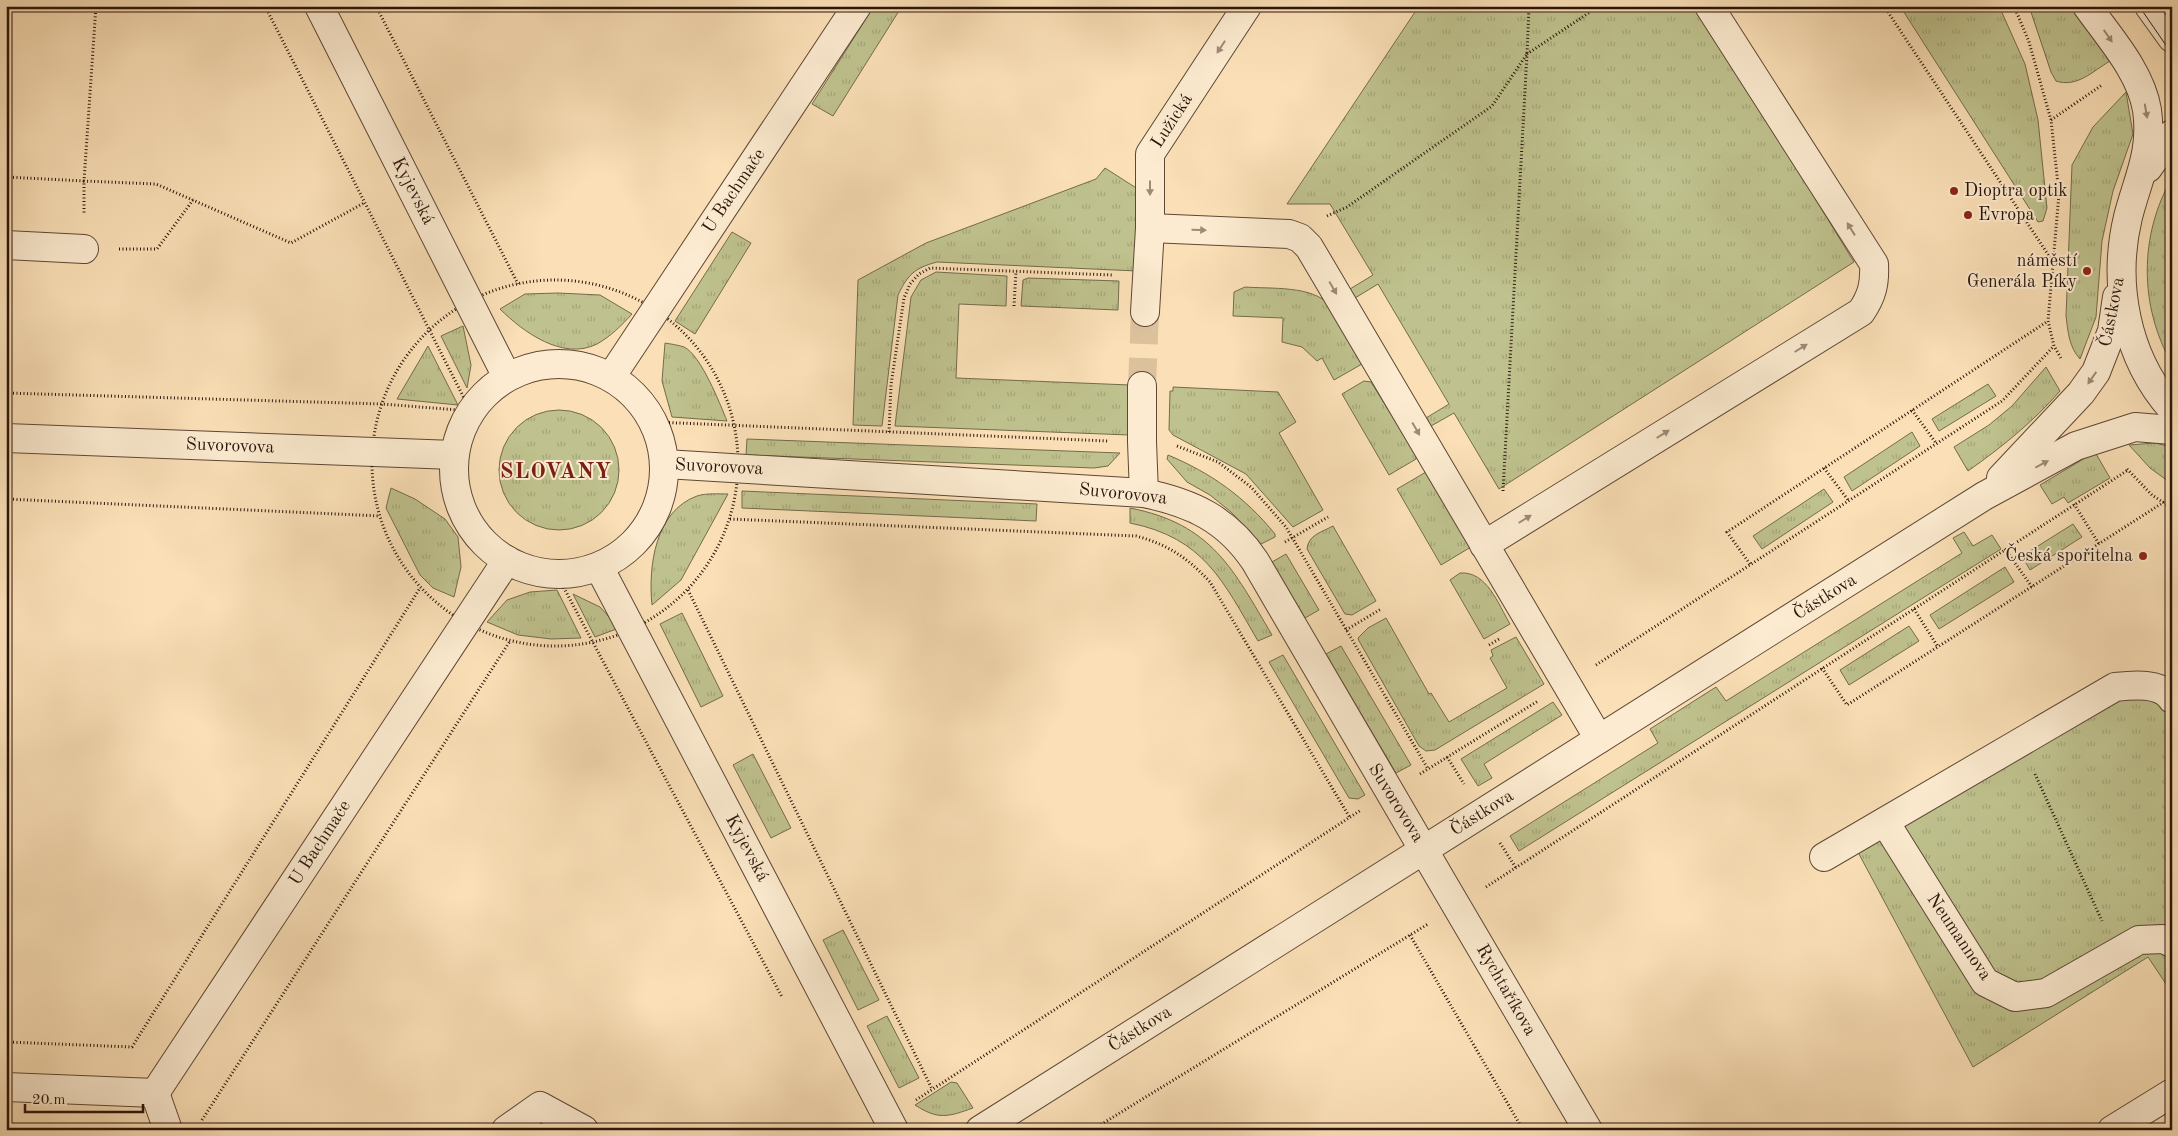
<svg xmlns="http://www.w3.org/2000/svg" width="2178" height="1136" font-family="'Old Standard TT',serif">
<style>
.grass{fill:url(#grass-tufts);stroke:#746b4c}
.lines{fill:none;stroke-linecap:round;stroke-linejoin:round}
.minor-tunnel{stroke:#dcc19d;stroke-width:28;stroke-dasharray:28 14;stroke-linecap:butt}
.minor-casing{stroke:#5e4735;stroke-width:30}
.path{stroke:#2a140a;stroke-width:3;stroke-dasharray:1 2.5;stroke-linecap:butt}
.minor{stroke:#fcebd0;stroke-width:28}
.tram{stroke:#2a140a;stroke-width:1}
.oneway{fill:#9e8a77}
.poi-dot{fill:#8f2418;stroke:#fcebd0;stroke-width:2}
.labels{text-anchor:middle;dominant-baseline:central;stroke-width:4;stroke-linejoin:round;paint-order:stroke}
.street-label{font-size:18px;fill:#2a140a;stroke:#fcebd0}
.poi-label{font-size:18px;fill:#2a140a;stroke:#fcebd0;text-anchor:start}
.district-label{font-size:22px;font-weight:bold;letter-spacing:1px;fill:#7a1f14;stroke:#fcebd0}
</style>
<defs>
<pattern id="grass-tufts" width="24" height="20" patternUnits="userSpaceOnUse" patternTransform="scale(1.25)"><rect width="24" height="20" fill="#bfc28e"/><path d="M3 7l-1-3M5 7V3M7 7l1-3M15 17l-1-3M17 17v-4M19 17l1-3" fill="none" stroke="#a4a679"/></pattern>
</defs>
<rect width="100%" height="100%" fill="#fbe0b7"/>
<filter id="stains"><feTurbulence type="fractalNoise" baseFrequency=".004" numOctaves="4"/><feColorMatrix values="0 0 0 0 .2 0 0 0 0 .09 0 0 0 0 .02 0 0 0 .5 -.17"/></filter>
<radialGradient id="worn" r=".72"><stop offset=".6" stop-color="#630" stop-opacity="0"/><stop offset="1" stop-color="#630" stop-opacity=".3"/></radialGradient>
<g class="grass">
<polygon points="874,6 902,6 833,116 812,104"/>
<polygon points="1419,6 1697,6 1854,262 1499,489 1454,413 1431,426 1426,418 1449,404 1378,284 1355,298 1350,289 1373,275 1330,204 1287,204"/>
<polygon points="1900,6 1999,6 2025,64 2038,120 2047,208 2043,221 2038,222"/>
<path d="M2029,6H2073L2110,61C2093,71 2077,88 2056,81L2051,72Z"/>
<path d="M2126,92L2133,134L2113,191L2102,241L2096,317L2080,359C2069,347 2068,332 2066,316L2072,165L2093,127Z"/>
<path d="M1105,168L1141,191L1137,271L937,262C915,268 908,274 898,295L882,426L853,425L858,280L926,243L1096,179Z"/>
<path d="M2172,178V364C2139,306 2139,235 2172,178Z"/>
<polygon points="732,232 751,243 695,334 675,321"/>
<polygon points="936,272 1007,276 1006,306 959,304 956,378 1130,385 1129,435 895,426 911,297 921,280"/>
<polygon points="1028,278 1119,281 1118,310 1021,306 1023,280"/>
<path d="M1245,287C1269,289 1314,285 1330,306C1342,322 1352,346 1362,364L1334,380L1322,358L1317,361L1302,347L1282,342L1283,318L1233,316L1234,292Z"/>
<path d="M558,293L600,295L632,314C621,326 611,336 597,344C563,361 523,332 500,309L525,294Z"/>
<polygon points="463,326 471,365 467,388 441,336"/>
<path d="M665,343C671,344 678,345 684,347C701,355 720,404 727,421L672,417L662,381Z"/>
<polygon points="428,346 458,405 397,399"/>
<path d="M2046,367L2060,391C2033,422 2002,447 1968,471L1954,447L1989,425L2012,406Z"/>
<polygon points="1364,381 1371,382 1416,454 1416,459 1389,475 1342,394"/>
<polygon points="1988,384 1996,396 1939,431 1932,419"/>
<polygon points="1173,387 1278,392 1296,422 1279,433 1323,510 1293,527 1246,474 1173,435 1169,430 1170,391 1173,391"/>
<circle cx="559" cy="470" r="60"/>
<polygon points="1912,432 1920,446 1852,491 1844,477"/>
<polygon points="747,439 1120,453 1108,466 1094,468 746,455"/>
<polygon points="2155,443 2172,447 2172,484 2150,468 2129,445"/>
<polygon points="2095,452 2110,478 2068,503 2064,497 2052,504 2040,485"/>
<path d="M1168,455C1211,473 1245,497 1275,534V537L1261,544L1231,512L1210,495L1187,482L1167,459Z"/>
<polygon points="1426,472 1471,547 1441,565 1397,489"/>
<polygon points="391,488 415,499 445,519 458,537 461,567 454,597 433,588 420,575 386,508"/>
<polygon points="1824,489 1833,502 1762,549 1753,536"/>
<polygon points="742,491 1037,504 1036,521 742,508"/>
<path d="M728,494L681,580L652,605C648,567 655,511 697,496C706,493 718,494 728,494Z"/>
<path d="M1130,508C1212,524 1233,569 1272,635L1258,641C1223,581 1204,538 1130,523Z"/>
<polygon points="2073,524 2082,537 2030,570 2022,556"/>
<path d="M1333,526L1376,601L1352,615L1345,614L1307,549C1308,535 1322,532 1333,526Z"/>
<polygon points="1964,532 1973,546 1992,535 2001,549 1519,851 1510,836 1658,743 1650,729 1716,687 1726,701 1962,553 1953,538"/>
<polygon points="1286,554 1319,610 1305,618 1272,562"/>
<polygon points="2005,567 2014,582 1939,629 1930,615"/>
<path d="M1460,573C1487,571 1498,604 1510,624L1484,639L1450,580Z"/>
<polygon points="557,590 581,638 551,639 518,635 487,622 507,600 530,592"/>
<polygon points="573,594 600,607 619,628 595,637"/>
<polygon points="682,613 723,696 701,707 660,624"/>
<polygon points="1386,618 1429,694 1431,693 1449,722 1507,688 1490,658 1493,656 1491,650 1516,637 1544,684 1435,750 1426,751 1419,746 1359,641 1358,638 1368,628"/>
<polygon points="1909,626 1919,641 1849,685 1840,670"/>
<polygon points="1341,646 1411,765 1396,773 1326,654"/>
<polygon points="1283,655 1365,795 1358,799 1349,798 1269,662"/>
<polygon points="2115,687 2172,699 2172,993 2148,957 1973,1067 1852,841"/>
<polygon points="1553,702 1562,715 1484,764 1492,778 1478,786 1461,759"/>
<polygon points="753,754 791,828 771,838 733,765"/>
<polygon points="843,930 879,1000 858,1010 823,940"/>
<polygon points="887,1016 919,1078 899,1088 867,1026"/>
<path d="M951,1082L957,1083L973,1108C948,1117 938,1120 915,1105Z"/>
</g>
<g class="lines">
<polyline class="minor-tunnel" points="1142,386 1145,312"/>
<g class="minor-casing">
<g id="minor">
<polyline points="319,6 507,377"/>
<path d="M2087,6C2109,37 2141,72 2147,110C2153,152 2138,178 2128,217C2112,283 2126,358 2172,409"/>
<polyline points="2149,6 2172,38"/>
<polyline points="2148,168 2172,134"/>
<polyline points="1150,228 1289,234 1300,238 1309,247 1599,739"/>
<polyline points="6,245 84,249"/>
<polyline points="1145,312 1150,228 1150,154 1247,6"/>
<circle cx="559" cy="469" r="105"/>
<polyline points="611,377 857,6"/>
<polyline points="1142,386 1142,442 1144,493"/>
<polyline points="6,438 454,455"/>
<path d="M665,464L1144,493C1192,503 1227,519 1255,561C1365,752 1477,940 1588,1130"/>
<polyline points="2001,478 2081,393 2096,372 2112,331 2117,297"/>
<path d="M1484,545L1861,312C1872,296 1875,284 1874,264L1709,6"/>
<polyline points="599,567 894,1130"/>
<polyline points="1885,822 1985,982 2015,997 2046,993 2139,940 2163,939 2172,943"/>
<path d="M1824,857L2115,687C2133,685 2161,682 2172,699"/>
<polyline points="6,1087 155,1093"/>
<polyline points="155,1093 507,560"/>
<polyline points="155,1093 168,1130"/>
<polyline points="506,1130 540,1106 584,1130"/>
<polyline points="980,1130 1984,496 2076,446 2135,427 2172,430"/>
<polyline points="2112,1130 2172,1093"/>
</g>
</g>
<g class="path">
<polyline points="96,6 84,181 156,184 291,243 364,203"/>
<polyline points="265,6 470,410"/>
<polyline points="376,6 518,284"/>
<polyline points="1884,6 2053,262"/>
<polyline points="2014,6 2029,42 2051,120 2059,194 2048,321 2054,346 2062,360"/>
<polyline points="2051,120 2102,85"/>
<polyline points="6,177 84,181 84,215"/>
<polyline points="1327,216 1347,207 1492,106 1527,54 1529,6"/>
<polyline points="119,249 157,249 193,200"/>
<circle cx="555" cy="463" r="183"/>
<polyline points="1014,306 1016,271"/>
<polyline points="6,393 382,404 471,411"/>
<polyline points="1912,410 1936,443"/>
<polyline points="655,422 1108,441"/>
<polyline points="889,432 891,385 904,298 910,284 919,274 930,268 1112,275"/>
<polyline points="1177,446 1218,462 1251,487 1286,527 1428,769"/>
<polyline points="1824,468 1848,500"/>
<polyline points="2127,469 2152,495 2172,508"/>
<polyline points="1503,491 1527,54 1599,6"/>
<polyline points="6,499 380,516"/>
<polyline points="2074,504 2099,544"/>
<path d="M730,519L1136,536C1167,544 1188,558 1210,582L1350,818"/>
<polyline points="1285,542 1328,517"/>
<polyline points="2005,549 2032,587"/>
<polyline points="1750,564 1727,532 2048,321"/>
<polyline points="557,575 782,997"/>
<polyline points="688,590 932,1089"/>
<polyline points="1914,609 1938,647"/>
<polyline points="1346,630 1381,609"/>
<polyline points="1489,645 1499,639"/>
<polyline points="1596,665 2002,401 2054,346"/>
<polyline points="1822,668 1847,705 2164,502"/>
<polyline points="1447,757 1464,784"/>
<polyline points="1420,774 1538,701"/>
<polyline points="2035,774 2102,921"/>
<polyline points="1500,843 1516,868"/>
<polyline points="1486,887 2128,470"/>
<polyline points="1410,935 1523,1130"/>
<polyline points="6,1042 132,1047 420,588"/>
<polyline points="916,1100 1361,810"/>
<polyline points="202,1120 510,641"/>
<polyline points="1092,1130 1428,924"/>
</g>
<use href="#minor" class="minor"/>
<g class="tram">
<polyline points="2139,6 2172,54"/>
<polyline points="2160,6 2172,24"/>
</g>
</g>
<defs><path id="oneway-solid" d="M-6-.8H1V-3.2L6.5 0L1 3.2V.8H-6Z" transform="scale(1.25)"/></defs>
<g class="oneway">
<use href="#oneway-solid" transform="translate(2108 36) rotate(55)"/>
<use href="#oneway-solid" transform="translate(1221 47) rotate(123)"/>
<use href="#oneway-solid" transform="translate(2146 111) rotate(80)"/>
<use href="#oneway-solid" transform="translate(1150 188) rotate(90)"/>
<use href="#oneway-solid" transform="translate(1851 229) rotate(-122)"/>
<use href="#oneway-solid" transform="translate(1199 230) rotate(2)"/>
<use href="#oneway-solid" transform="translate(1333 288) rotate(60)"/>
<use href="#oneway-solid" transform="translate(1801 348) rotate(-32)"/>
<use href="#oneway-solid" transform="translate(2092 378) rotate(125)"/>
<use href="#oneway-solid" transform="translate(1416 429) rotate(60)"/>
<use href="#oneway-solid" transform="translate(1663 434) rotate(-32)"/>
<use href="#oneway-solid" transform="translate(2042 464) rotate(-28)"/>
<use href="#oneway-solid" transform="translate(1525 519) rotate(-32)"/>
</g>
<g class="poi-dot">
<circle cx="1954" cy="191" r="5"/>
<circle cx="1968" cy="215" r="5"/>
<circle cx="2087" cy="271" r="5"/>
<circle cx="2143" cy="556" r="5"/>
</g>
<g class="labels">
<g class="street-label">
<text transform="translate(1172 121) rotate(-57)">Lužická</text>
<text transform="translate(413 191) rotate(63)">Kyjevská</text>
<text transform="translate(734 191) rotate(-56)">U Bachmače</text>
<text transform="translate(2112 312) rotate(-79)">Částkova</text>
<text transform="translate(230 446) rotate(2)">Suvorovova</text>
<text transform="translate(719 467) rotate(3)">Suvorovova</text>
<text transform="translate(1123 494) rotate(6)">Suvorovova</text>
<text transform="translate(1825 597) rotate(-32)">Částkova</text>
<text transform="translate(1396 803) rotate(58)">Suvorovova</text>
<text transform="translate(1482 813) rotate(-32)">Částkova</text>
<text transform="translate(320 843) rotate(-57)">U Bachmače</text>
<text transform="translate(747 848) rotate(62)">Kyjevská</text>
<text transform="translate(1959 937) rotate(56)">Neumannova</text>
<text transform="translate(1506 990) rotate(60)">Rychtaříkova</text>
<text transform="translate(1140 1029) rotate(-32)">Částkova</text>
</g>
<g class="poi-label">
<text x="1964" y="191">Dioptra optik</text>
<text x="1978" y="215">Evropa</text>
<text x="2077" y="261" text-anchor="end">náměstí<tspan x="2077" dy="21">Generála Píky</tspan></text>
<text x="2133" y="556" text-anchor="end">Česká spořitelna</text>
</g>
<g class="district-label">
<text x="556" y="472">SLOVANY</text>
</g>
</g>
<rect width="2178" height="1136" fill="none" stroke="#fbe0b7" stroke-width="25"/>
<rect x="8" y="8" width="2163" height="1121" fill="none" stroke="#2a140a" stroke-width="2.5"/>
<rect x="12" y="12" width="2153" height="1111" fill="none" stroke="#2a140a"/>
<path d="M25 1104v8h118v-8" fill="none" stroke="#2a140a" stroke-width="2.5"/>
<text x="32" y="1104" font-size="15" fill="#2a140a" stroke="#fcebd0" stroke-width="4" paint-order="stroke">20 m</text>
<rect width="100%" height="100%" filter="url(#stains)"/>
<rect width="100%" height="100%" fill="url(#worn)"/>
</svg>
